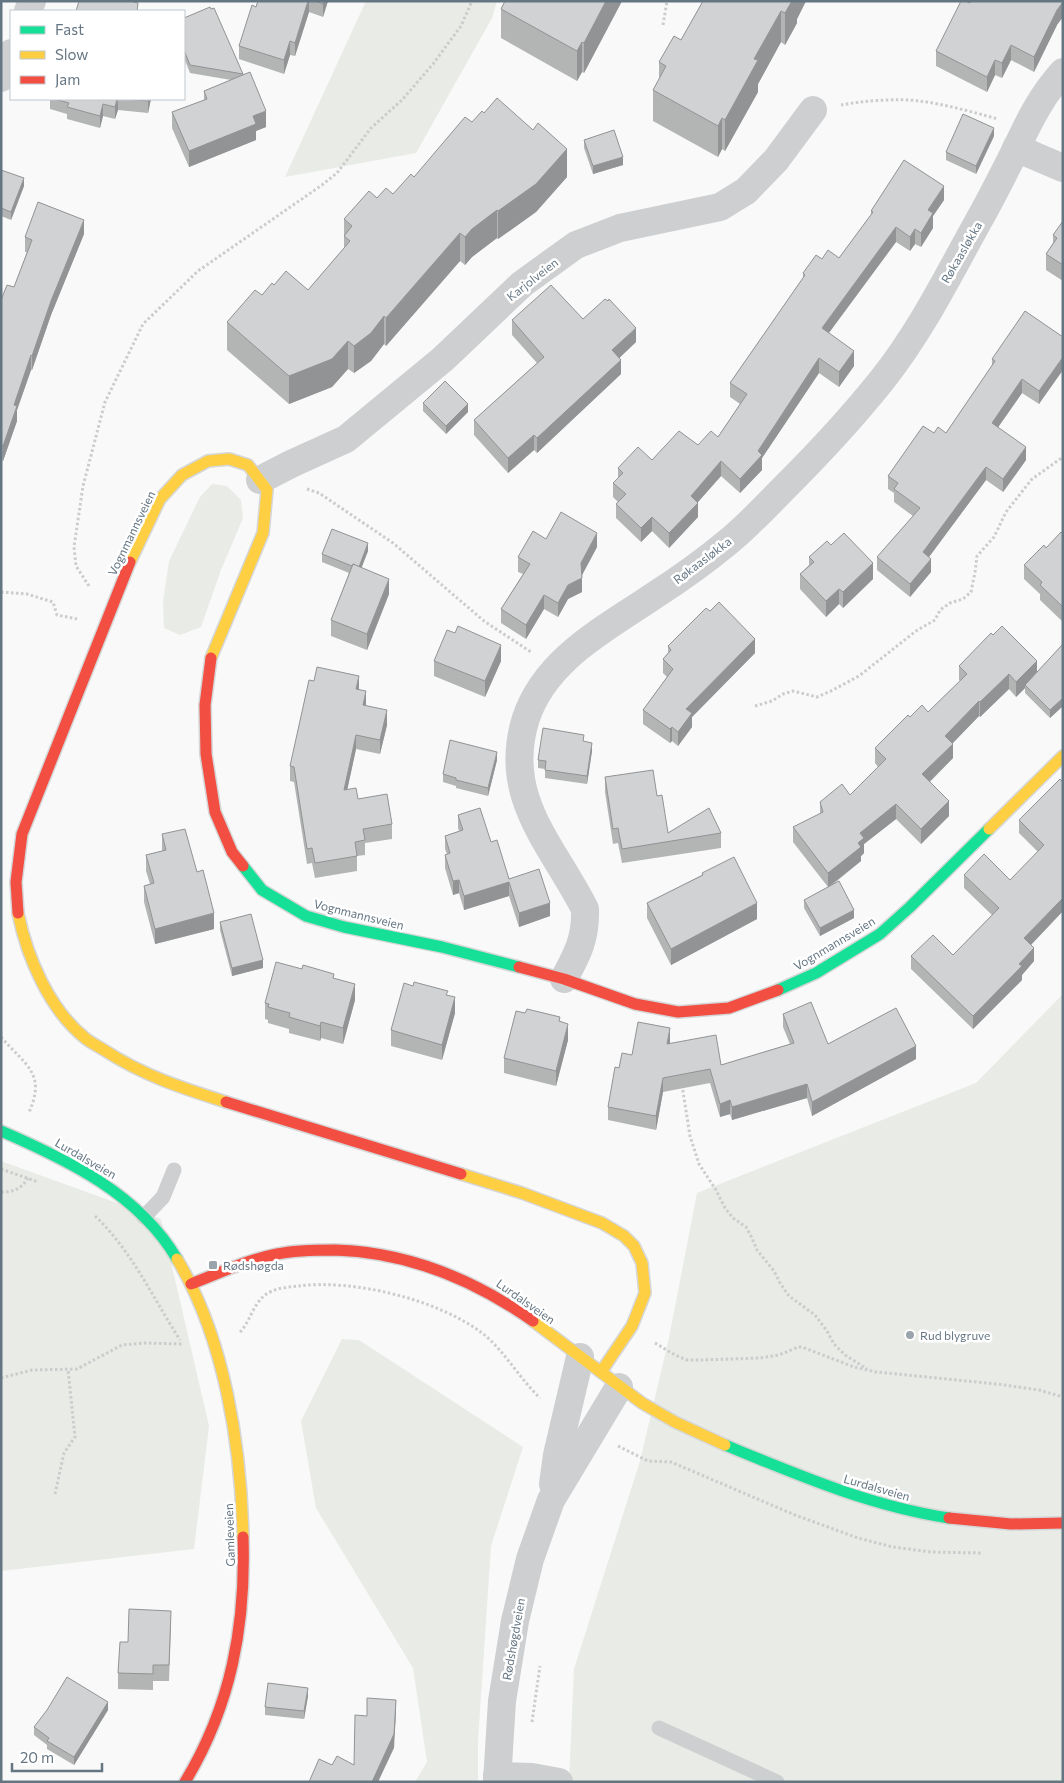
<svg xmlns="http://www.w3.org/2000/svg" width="1064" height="1783" font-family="Commissioner,sans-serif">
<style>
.green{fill:#e8ebe6}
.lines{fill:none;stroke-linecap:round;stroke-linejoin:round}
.fast-casing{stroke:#d5d6d7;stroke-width:14}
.slow-casing{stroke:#d5d6d7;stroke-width:14}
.jam-casing{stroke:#d5d6d7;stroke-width:14}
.path{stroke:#cbcccd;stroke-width:3;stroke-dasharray:2.5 2.5;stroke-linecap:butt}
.lane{stroke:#cecfd0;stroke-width:15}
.street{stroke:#cecfd0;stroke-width:28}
.fast{stroke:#16e098;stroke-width:11}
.slow{stroke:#ffcf43;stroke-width:11}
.jam{stroke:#f24e42;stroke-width:11}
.wall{fill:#b3b5b5}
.shaded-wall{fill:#929394}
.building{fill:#d0d2d3;stroke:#929394}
.poi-dot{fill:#99a4ac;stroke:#fff;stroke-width:2}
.labels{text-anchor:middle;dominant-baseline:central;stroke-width:5;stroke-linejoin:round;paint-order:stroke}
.street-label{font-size:12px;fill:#657683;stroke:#fff}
.poi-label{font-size:12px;fill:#657683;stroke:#fff;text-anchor:start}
</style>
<rect width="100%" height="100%" fill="#f9f9f9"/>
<g class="green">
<polygon points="366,1 497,1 492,18 416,153 285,177"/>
<polygon points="212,484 227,486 241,500 243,518 221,570 201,627 180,635 164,628 163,601 169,561 200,497"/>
<polygon points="1063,994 1063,1782 569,1782 574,1669 640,1461 669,1338 697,1193 976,1083"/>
<polygon points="1,1161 161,1219 209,1426 194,1549 1,1571"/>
<polygon points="342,1339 359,1340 523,1447 491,1546 478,1741 478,1782 415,1782 427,1762 413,1668 316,1508 301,1421"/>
</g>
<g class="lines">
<g class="fast-casing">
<g id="fast">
<polyline points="243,866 262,890 306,916 344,927 442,947 519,967"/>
<polyline points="778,990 816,973 880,934 910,907 989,829"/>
<path d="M1,1131C68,1160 139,1194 177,1259"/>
<path d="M725,1445C798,1475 870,1506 949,1518"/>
</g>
</g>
<g class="slow-casing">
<g id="slow">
<polyline points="130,562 160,499 182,475 208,461 229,459 248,465 267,490 263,533 211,658"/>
<polyline points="989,829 1063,756"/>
<path d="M18,913C27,957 49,1009 85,1038C91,1043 98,1046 104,1050C144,1076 182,1088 226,1102"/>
<polyline points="461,1174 522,1193 602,1223 624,1236 634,1246 642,1263 645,1293 632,1326 601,1372"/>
<path d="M177,1259C225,1339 241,1446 243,1537"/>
<polyline points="533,1321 642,1403 675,1422 725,1445"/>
</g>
</g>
<g class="jam-casing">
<g id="jam">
<polyline points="211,658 205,705 206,754 215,812 232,852 243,866"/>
<polyline points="18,913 16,882 22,834 130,562"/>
<polyline points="519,967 564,979 635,1004 678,1012 729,1008 778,990"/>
<polyline points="226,1102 461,1174"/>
<path d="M191,1284C219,1273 247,1260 277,1254C296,1250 316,1250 335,1250C408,1252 473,1279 533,1321"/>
<polyline points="949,1518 1011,1524 1063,1523"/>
<path d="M185,1782C231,1706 246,1626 243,1537"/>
</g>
</g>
<g class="path">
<polyline points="663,25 667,1"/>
<path d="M841,105C862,101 898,98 919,101C945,104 972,112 998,119"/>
<polyline points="307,489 319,493 393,543 484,621 531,652"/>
<polyline points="89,586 76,566 74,547 83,486 105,402 143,324 198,271 322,185 337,173 371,128 402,100 433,64 461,26 472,1"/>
<polyline points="1,592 27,594 53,602 57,615 77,619"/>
<polyline points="755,706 772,701 783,694 793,691 817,697 831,691 859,676 916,631 935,620 940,610 950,603 963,599 971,592 975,572 977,556 994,537 1006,512 1032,479 1063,457"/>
<path d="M1,1037C24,1064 47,1073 29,1112"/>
<polyline points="682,1085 690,1136 699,1164 716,1190 725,1208 733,1218 746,1227 752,1238 757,1250 774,1271 780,1283 789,1296 815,1315 827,1331 834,1344 845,1355 867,1369"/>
<polyline points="1,1169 38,1182"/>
<path d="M1,1192C14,1192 21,1189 28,1178"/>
<path d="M95,1216C132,1251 153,1298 180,1340"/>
<path d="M240,1332C251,1321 253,1302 268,1293C277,1288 288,1287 298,1286C353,1279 437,1299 482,1333C503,1349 520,1379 540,1398"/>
<polyline points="655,1343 675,1355 687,1360 701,1360 760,1358 779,1355 798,1347 802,1347 854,1367 876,1372 997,1384 1039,1390 1063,1397"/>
<polyline points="1,1378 32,1370 77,1369 122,1345 145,1343 182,1344"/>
<polyline points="618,1446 648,1461 671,1462 795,1515 858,1538 893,1547 931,1552 982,1553"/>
<polyline points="55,1494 64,1453 75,1437 68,1369"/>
<polyline points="532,1722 540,1666"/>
</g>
<g class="lane">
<polyline points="144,1217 163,1197 174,1170"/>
<polyline points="659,1728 777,1782"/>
</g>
<g class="street">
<polyline points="28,11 32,1"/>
<polyline points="1,78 11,53"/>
<polyline points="1016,148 1063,168"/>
<polyline points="260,480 291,464 346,439 443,359 522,284 576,245 620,228 720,207 746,191 776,160 813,110"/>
<path d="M564,979C578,953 586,938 585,909C552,844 501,797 526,718C546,658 607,628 655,595C680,579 705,561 728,542C749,525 767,505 786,486C818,454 854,415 882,380C921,331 949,274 979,220C992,197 1004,173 1016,149C1029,121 1042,95 1063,72"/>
<polyline points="553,1484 557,1455 580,1357"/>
<polyline points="497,1776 532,1777 559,1782"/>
<polyline points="497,1782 502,1701 515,1621 530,1559 551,1500 619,1387"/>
</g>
<use href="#fast" class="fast"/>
<use href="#slow" class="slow"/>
<use href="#jam" class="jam"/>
</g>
<g class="wall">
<polygon points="258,1 328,1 323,17 309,12 295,56 290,55 284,74 239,59 239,46"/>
<polygon points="622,1 584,73 582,72 577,81 501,38 501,9"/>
<polygon points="703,1 806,1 797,19 797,23 785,45 781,42 758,84 758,92 725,151 722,149 718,157 653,121 653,90 659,79 659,62 681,40"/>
<polygon points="970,3 1057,25 1034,72 1011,60 1002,78 995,75 987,92 936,66 936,51"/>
<polygon points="184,18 243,74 266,127 256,131 256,140 189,167 172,128 172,112 204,100 204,91 231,80 190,73 184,58"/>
<polygon points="50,99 151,99 148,113 118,110 115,119 103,116 100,128 67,119 67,114 50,109"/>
<polygon points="472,122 567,177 536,212 498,239 497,238 472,257 465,265 460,261 386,346 384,344 371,361 354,373 348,369 332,387 289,404 227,350 227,322 274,285 308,290 344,248 344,219 377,198 393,194 414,177"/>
<polygon points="994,136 976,174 946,160 946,152"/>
<polygon points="584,140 623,165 593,174 584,148"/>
<polygon points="1,170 24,186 11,220 1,216"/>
<polygon points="944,200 933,216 933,228 921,247 915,244 910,251 896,242 829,333 854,366 839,387 819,373 762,458 762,470 740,493 721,476 698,502 698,517 669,548 652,531 641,542 616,518 616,504 618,502 613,497 613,483 618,478 618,468 652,460 698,445 718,437 740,404 730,397 730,383 803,278 803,273 822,259 839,258 871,215 871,211"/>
<polygon points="1063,221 1063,281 1046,270 1046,254 1053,243 1053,235"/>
<polygon points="84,234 51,315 32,370 31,370 17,410 17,421 3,461 1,460 1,300 14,287 27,252 25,252 25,237"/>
<polygon points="583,319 636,342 619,358 621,374 537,453 534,450 508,473 474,435 474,420 537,363 512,335 512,320"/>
<polygon points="1063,337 1039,404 1022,393 998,427 1026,460 1003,492 986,480 929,557 931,572 910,597 877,570 877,557 913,516 894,502 894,493 888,489 888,476 934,433 946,433 992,366 992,359"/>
<polygon points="423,403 468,412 446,434 423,411"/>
<polygon points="1063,534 1063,622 1040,600 1040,594 1024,579 1024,565 1046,548"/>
<polygon points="546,539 597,547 582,575 582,592 568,599 558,617 544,609 526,639 501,623 501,609 523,574 518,572 518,557"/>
<polygon points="831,545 873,579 843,608 839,604 826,617 800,589 800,574 809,565 809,557"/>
<polygon points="368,551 361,568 389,594 367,650 331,636 331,620 349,573 322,562 322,554"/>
<polygon points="455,633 501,661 485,697 434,676 434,661"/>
<polygon points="1063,644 1063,706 1050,718 1025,693 1025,688 1016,697 1009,689 980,717 979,716 953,743 953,758 930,782 949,816 921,844 896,819 864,844 864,853 861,856 861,861 831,886 854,918 820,936 804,908 804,900 828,887 793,842 793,827 820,814 820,802 850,795 878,767 875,763 875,748 910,717 928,712 960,681 959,680 959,666 1037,672"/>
<polygon points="668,646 755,653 692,717 692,727 678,746 672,741 670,743 643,724 643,710 667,677 663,673 663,659 668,653"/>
<polygon points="359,689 366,706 387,725 380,754 356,749 347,790 358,799 392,824 392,839 365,843 365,855 357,856 357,871 315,878 312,863 307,864 294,782 290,781 290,766"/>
<polygon points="584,742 592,751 587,784 545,778 545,769 538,768 538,760"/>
<polygon points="497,760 488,796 456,788 456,786 443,782 443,774"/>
<polygon points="605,777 657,796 668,833 721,833 721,848 622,863 618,843 613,844 605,792"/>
<polygon points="1060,779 1063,911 1031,945 1034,961 1022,975 1022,980 973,1029 911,969 911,956 953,955 992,915 964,888 964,875 1010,880 1038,852 1019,833 1019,820"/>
<polygon points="458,815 491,842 509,879 550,916 519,927 509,896 464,910 459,893 453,895 445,868 445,855 447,854 445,849 445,836 459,831 458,828"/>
<polygon points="162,834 197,872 214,929 155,944 144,902 144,886 150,884 146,871 146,855 162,851"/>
<polygon points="702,873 757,919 671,965 647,918 647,903 702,875"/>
<polygon points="220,922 263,968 232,976 220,930"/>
<polygon points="334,978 355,1000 343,1044 321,1038 320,1041 289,1033 289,1029 268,1023 268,1020 265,1019 265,1003"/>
<polygon points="448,995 455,1013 442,1060 391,1046 391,1030"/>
<polygon points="783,1014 828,1044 916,1059 812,1116 807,1098 732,1120 730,1114 720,1117 710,1083 663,1092 656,1130 608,1120 608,1107 619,1068 632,1055 670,1042 669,1044 721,1065 790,1044 783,1027"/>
<polygon points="568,1040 556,1086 504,1073 504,1058"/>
<polygon points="171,1627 169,1681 153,1681 153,1690 118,1689 118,1673 128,1642"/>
<polygon points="308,1696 304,1719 265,1715 265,1707"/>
<polygon points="108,1710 74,1765 47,1749 47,1745 34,1735 34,1727"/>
<polygon points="1063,1757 1063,1777 1062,1773 1062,1758"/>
</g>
<g class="shaded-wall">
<polygon points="308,1 309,1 309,12 295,56 295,43"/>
<polygon points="323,1 328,1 323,17"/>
<polygon points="606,1 622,1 584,73 584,43"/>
<polygon points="792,1 806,1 797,19 797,23 785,45 785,13"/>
<polygon points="1063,2 1063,17 1057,25 1034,72 1034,57 1057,10"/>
<polygon points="781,11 781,42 758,84 758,92 725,151 725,120 754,59"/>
<polygon points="290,41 290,55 284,74 284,60"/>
<polygon points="582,42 582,72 577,81 577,51"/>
<polygon points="1011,45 1011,60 1002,78 1002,63"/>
<polygon points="995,60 995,75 987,92 987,77"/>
<polygon points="118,99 118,110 115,119 115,107"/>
<polygon points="149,99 151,99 148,113 148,101"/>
<polygon points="103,104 103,116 100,128 100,116"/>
<polygon points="266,111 266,127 256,131 256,140 189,167 189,151 253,116"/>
<polygon points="722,118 722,149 718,157 718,126"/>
<polygon points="994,128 994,136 976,174 976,166"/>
<polygon points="567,149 567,177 536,212 498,239 498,211"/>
<polygon points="623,157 623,165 593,174 593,166"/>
<polygon points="24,178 24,186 11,220 11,212"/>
<polygon points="944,186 944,200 933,216 933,228 921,247 921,233 928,210"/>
<polygon points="497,210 497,238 472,257 465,265 465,237 472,229"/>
<polygon points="84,220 84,234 51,315 32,370 32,356 51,301"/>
<polygon points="896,227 896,242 822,342 822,328"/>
<polygon points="915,229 915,244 910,251 910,237"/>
<polygon points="460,233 460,261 386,346 386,318"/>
<polygon points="384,316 384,344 371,361 354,373 354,346"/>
<polygon points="636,328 636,342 612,365 612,350"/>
<polygon points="348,341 348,369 332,387 289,404 289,376"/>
<polygon points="854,351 854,366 839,387 839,372"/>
<polygon points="31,355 31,370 17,410 17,421 3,461 3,446 14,405"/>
<polygon points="1063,357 1063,370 1039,404 1039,391"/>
<polygon points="819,358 819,373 762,458 762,470 740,493 740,479 758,451"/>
<polygon points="621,360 621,374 537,453 537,438"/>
<polygon points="1022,379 1022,393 992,436 992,423"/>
<polygon points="468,404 468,412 446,434 446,426"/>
<polygon points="534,435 534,450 508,473 508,458"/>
<polygon points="1026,447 1026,460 1003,492 1003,479"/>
<polygon points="721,461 721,476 691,510 691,496"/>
<polygon points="986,467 986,480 923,565 923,552"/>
<polygon points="698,503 698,517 669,548 669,533"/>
<polygon points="652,517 652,531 641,542 641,528"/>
<polygon points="597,533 597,547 581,577 581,563"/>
<polygon points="368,543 368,551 358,577 358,568"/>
<polygon points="931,559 931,572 910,597 910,584"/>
<polygon points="873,563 873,579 843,608 843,592"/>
<polygon points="582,578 582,592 568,599 558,617 558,603 568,585"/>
<polygon points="389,579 389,594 367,650 367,634"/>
<polygon points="839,589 839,604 826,617 826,601"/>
<polygon points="544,595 544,609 526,639 526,625"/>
<polygon points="755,639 755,653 692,717 692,727 678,746 678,732 686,709"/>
<polygon points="501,645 501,661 485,697 485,681"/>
<polygon points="1037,661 1037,676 1025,685 1025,688 1016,697 1016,682"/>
<polygon points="1009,674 1009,689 980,717 980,702"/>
<polygon points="359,676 359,691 356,689"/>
<polygon points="366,691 366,706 363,705"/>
<polygon points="1063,698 1063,706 1050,718 1050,710"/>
<polygon points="979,701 979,716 945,751 945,736"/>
<polygon points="387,710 387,725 380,754 380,740"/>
<polygon points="672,727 672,741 670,743 670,729"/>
<polygon points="356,735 356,749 344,805 344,790"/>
<polygon points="592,743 592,751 587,784 587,776"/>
<polygon points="953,744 953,758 922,789 922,774"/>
<polygon points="497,752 497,760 488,796 488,788"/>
<polygon points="949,801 949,816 921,844 921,829"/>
<polygon points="896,804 896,819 864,844 864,853 861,856 861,861 828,887 828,873 858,843 860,833"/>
<polygon points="459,880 459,893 453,895 453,881"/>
<polygon points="509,882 509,896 464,910 464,896"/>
<polygon points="1063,898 1063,911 1024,952 1024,938"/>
<polygon points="550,903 550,916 519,927 519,913"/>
<polygon points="757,903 757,919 671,965 671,949"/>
<polygon points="854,910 854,918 820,936 820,928"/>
<polygon points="214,913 214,929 155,944 155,929"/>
<polygon points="1034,948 1034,961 1022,975 1022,980 973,1029 973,1016 1019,964"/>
<polygon points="263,960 263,968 232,976 232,968"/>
<polygon points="355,984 355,1000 343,1044 343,1028"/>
<polygon points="455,997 455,1013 442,1060 442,1045"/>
<polygon points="321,1022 321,1038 320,1041 320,1026"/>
<polygon points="568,1024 568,1040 556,1086 556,1071"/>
<polygon points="670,1028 670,1042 667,1058 667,1044"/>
<polygon points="916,1046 916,1059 812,1116 812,1102"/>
<polygon points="663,1078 663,1092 656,1130 656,1116"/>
<polygon points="807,1084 807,1098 732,1120 732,1107"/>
<polygon points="730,1100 730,1114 720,1117 720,1104"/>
<polygon points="308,1688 308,1696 304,1719 304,1711"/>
<polygon points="396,1700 396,1713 394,1748 378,1782 372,1782"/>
<polygon points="108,1702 108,1710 74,1765 74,1757"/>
</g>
<g class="building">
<polygon points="79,1 130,1 138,3 137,11 76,11"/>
<polygon points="258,1 308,1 295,43 290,41 284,60 239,46 252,5 256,7"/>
<polygon points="316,1 323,1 323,4"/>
<polygon points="505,1 606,1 584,43 582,42 577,51 501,9"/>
<polygon points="703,1 792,1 785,13 781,11 754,59 758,60 725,120 722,118 718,126 653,90 666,66 659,62 674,36 681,40"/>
<polygon points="961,1 965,1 970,3 971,1 1063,1 1063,2 1057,10 1034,57 1011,45 1002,63 995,60 987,77 936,51"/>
<polygon points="210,7 211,9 214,8 243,74 190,65 184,50 184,18"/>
<polygon points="250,72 266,111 253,116 256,124 189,151 172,112 207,99 204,91"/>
<polygon points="497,98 533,130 538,123 567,149 536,184 498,211 497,210 472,229 465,237 460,233 386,318 384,316 371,333 354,346 348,341 332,359 289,376 227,322 255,290 262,295 272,283 274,285 286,271 308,290 350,241 344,236 352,226 344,219 369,191 377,198 386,188 393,194 411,174 414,177 465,117 472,122 482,111 484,113"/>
<polygon points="54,99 117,99 115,107 103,104 100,116 67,107 69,103"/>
<polygon points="123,99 149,99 148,101"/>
<polygon points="963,114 994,128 976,166 946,152"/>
<polygon points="614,130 623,157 593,166 584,140"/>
<polygon points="904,160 944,186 928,210 933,213 921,233 915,229 910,237 896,227 822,328 854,351 839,372 819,358 758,451 762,455 740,479 721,461 691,496 698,503 669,533 652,517 641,528 616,504 626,494 613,483 623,473 618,468 638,447 652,460 679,431 698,445 711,431 718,437 747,394 730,383 805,275 803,273 816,255 822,259 828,250 839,258 873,212 871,211"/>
<polygon points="1,170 24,178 11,212 1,208"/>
<polygon points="38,202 84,220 51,301 32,356 31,355 14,405 17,406 3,446 1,446 1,300 7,285 14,287 32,240 25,237"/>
<polygon points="1063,221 1063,265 1046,254 1057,238 1053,235"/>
<polygon points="551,285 583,319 605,299 608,301 609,299 636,328 612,350 621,360 537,438 534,435 508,458 474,420 544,357 512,320"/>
<polygon points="1025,311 1063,337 1063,357 1039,391 1022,379 992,423 1026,447 1003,479 986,467 923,552 931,559 910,584 877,557 920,508 894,489 898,483 888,476 923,426 934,433 938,427 946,433 995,361 992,359"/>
<polygon points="445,381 468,404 446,426 423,403"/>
<polygon points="561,512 597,533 581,563 582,578 568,585 558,603 544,595 526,625 501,609 530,564 518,557 533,531 546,539"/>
<polygon points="332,529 368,543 359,567 353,564 352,566 322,554"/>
<polygon points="1061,532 1063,534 1063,607 1040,585 1042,582 1024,565 1044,545 1046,548"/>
<polygon points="844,533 873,563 843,592 839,589 826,601 800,574 814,562 809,557 827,541 831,545"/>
<polygon points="353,564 389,579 367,634 331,620"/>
<polygon points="719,602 755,639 686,709 692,713 678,732 672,727 670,729 643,710 673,669 663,659 671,650 668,646 706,608 710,611"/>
<polygon points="458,626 501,645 485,681 434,661 447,630 455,633"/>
<polygon points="1002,626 1037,661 1016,682 1009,674 980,702 979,701 945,736 953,744 922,774 949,801 921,829 896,804 860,833 864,838 858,843 861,847 828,873 793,827 823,812 820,802 842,784 850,795 886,759 875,748 908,715 910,717 922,705 928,712 967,674 959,666 991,633 993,635"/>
<polygon points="1063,644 1063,698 1050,710 1025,685"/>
<polygon points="317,667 359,676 356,689 366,691 363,705 387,710 380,740 356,735 344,790 356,788 358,799 387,794 392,824 363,829 365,840 355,842 357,856 315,863 312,848 307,849 294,767 290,766 309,680 314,681"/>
<polygon points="543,728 584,735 583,741 592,743 587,776 545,770 546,761 538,760"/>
<polygon points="450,740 497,752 488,788 456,780 456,778 443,774"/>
<polygon points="653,770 657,796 662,795 668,833 709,808 721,833 622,849 618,828 613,829 605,777"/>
<polygon points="1060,779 1063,782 1063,898 1024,938 1034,948 1019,964 1022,966 973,1016 911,956 933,935 953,955 999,908 964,875 984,854 1010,880 1044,845 1019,820"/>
<polygon points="480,808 491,842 497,840 509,879 539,869 550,903 519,913 509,882 464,896 459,880 453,881 445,855 450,853 445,836 463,830 458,815"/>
<polygon points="185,829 197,872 203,870 214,913 155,929 144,886 154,883 146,855 166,850 162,834"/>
<polygon points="734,857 757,903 671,949 647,903 703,875 702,873"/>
<polygon points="839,881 854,910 820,928 804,900"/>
<polygon points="251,914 263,960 232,968 220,922"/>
<polygon points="276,962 302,969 303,965 334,974 333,978 355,984 343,1028 321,1022 320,1026 289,1017 290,1013 268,1007 269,1004 265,1003"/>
<polygon points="414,982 448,991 446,995 455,997 442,1045 391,1030 404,983 413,986"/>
<polygon points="811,1002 828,1044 896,1008 916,1046 812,1102 807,1084 732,1107 730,1100 720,1104 710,1069 663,1078 656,1116 608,1107 615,1067 619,1068 622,1053 632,1055 638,1022 670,1028 667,1044 716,1035 721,1065 794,1043 783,1014"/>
<polygon points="527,1009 560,1017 559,1021 568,1024 556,1071 504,1058 516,1011 525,1013"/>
<polygon points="129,1609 171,1611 169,1665 153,1665 153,1674 118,1673 120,1642 128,1642"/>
<polygon points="67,1677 108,1702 74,1757 47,1741 49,1738 34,1727 47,1710"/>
<polygon points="268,1683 308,1688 304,1711 265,1707"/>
<polygon points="367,1698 396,1700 394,1734 372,1782 309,1782 319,1759 332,1765 337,1756 354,1765 355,1715 367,1716"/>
</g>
<g class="poi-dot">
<rect x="208" y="1260" width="10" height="10" rx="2.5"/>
<circle cx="910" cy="1335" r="5"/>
</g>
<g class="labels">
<g class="street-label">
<text transform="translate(961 252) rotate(-60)">Røkaasløkka</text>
<text transform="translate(532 279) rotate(-38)">Karjolveien</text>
<text transform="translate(131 533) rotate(-64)">Vognmannsveien</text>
<text transform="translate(702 560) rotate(-37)">Røkaasløkka</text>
<text transform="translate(359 914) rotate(14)">Vognmannsveien</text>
<text transform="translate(834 943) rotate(-31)">Vognmannsveien</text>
<text transform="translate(86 1158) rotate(30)">Lurdalsveien</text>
<text transform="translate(526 1301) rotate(35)">Lurdalsveien</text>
<text transform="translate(877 1487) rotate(16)">Lurdalsveien</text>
<text transform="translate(229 1535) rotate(-92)">Gamleveien</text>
<text transform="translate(513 1639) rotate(-80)">Rødshøgdveien</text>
</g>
<g class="poi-label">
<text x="223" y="1265">Rødshøgda</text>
<text x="920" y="1335">Rud blygruve</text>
</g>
</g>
<rect width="1064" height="1783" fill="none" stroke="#657683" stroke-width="5"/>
<rect x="10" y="10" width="175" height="90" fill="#ffffff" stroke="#c1c8cd"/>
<rect x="20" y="26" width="25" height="8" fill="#16e098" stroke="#c1c8cd"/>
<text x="55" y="35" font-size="15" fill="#657683">Fast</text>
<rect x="20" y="51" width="25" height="8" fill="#ffcf43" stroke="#c1c8cd"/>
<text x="55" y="60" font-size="15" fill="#657683">Slow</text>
<rect x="20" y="76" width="25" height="8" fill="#f24e42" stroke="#c1c8cd"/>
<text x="55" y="85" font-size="15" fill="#657683">Jam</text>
<path d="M12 1763v8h90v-8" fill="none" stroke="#657683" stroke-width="2.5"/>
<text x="20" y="1763" font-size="15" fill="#657683" stroke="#ffffff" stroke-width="4" paint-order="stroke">20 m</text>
</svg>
